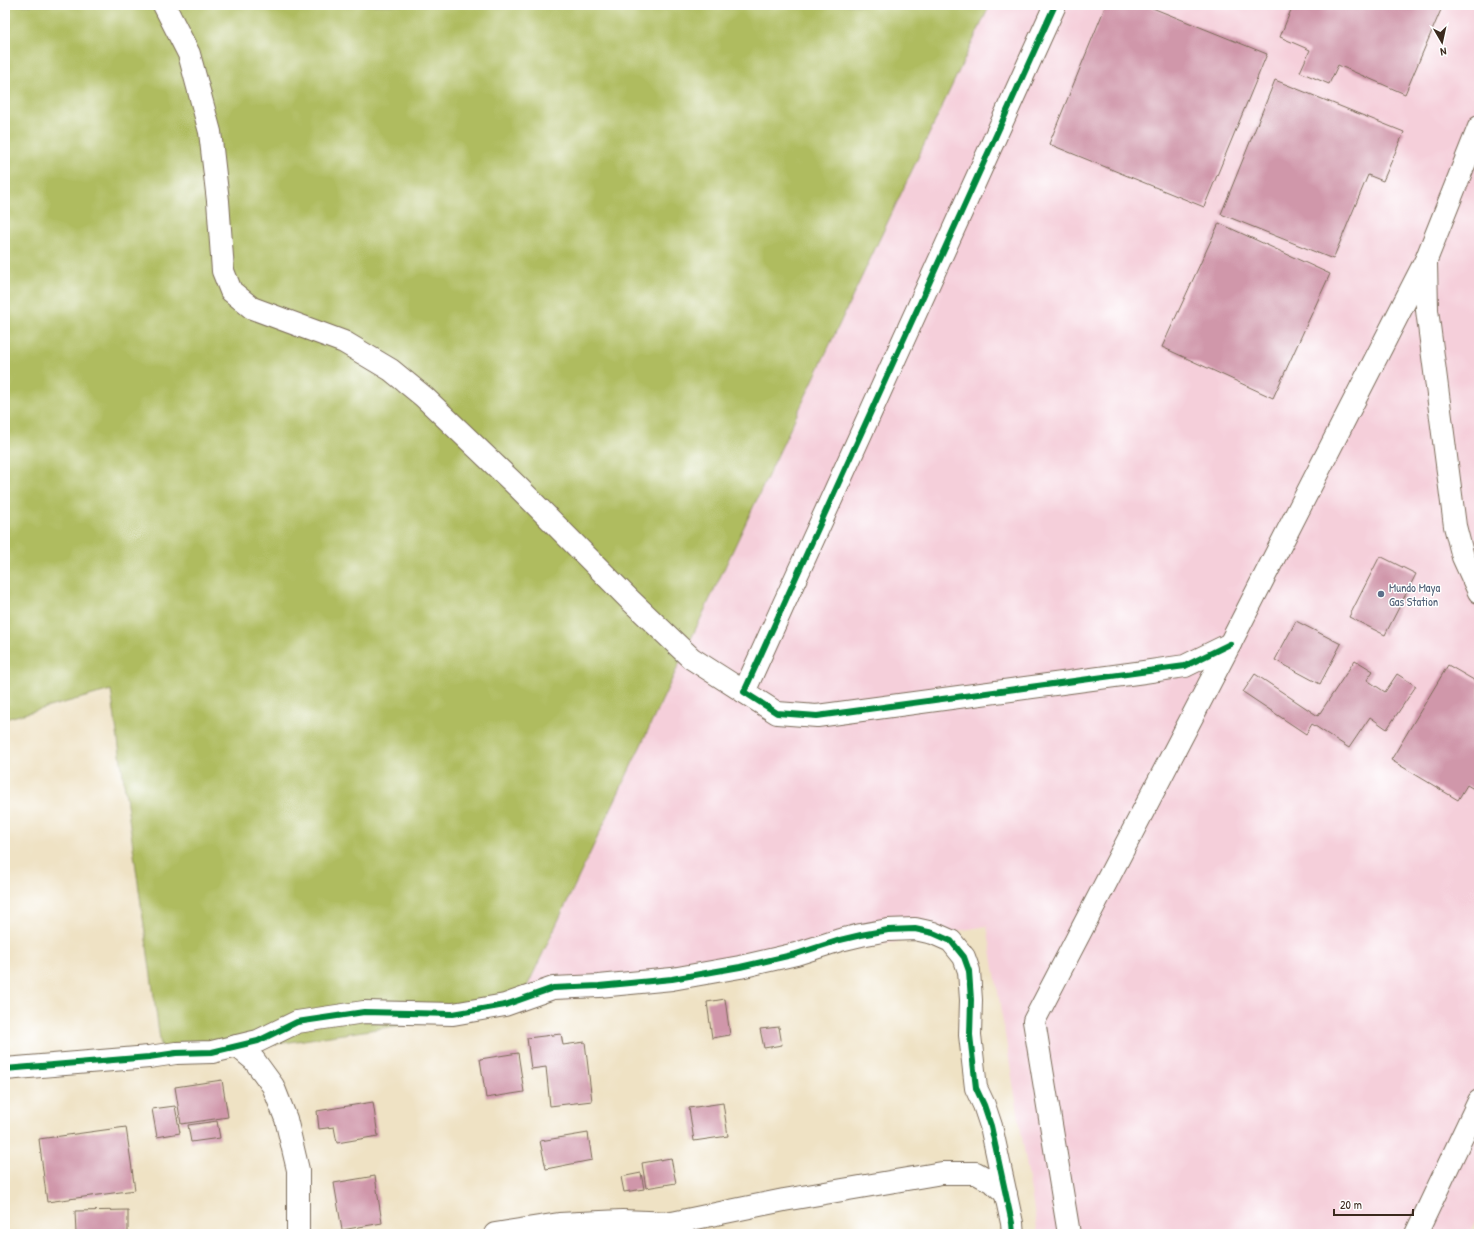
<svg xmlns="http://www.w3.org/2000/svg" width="1484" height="1239" font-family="'Patrick Hand',sans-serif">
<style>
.built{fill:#f5cfda}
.green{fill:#afbc5f;stroke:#75733e}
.building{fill:#d097aa}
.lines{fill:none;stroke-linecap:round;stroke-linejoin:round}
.minor-casing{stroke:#7a6a58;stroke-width:24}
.minor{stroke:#fff;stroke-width:22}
.cycleway-casing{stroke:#fff;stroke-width:8}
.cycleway{stroke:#00873e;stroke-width:6}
.service-dot{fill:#5c6f8a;stroke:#fff;stroke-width:1.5}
.labels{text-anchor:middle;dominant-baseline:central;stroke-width:3;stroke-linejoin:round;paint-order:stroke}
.service-label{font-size:12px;fill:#4e5e75;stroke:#fff;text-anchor:start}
</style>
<rect width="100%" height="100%" fill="#fff"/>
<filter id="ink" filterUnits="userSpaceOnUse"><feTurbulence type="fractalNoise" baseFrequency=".025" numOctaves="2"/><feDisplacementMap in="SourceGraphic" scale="8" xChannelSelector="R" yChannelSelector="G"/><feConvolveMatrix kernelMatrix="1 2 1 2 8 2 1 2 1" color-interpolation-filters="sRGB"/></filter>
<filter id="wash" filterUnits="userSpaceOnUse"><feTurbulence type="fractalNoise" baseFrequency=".012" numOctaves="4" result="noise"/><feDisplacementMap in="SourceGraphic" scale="16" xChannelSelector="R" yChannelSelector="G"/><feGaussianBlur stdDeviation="0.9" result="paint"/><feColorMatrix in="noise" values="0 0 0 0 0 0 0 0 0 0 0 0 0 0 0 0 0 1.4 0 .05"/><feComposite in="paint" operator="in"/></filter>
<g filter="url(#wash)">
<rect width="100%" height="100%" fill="#efe2c4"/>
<polygon class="built" points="990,5 1479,5 1479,1215 1470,1234 1038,1234 987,926 517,1008"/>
<polygon class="green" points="5,5 990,5 517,1008 163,1061 111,690 5,719"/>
<g id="blocks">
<g class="building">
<polygon points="1106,5 1145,5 1267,54 1204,207 1049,144"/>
<polygon points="1293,5 1443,5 1405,94 1338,65 1329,84 1300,72 1310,50 1280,37"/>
<polygon points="1275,80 1404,132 1383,181 1368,175 1333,259 1221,214"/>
<polygon points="1219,223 1330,274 1273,398 1162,347"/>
<polygon points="1380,556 1416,574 1385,635 1349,617"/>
<polygon points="1296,621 1341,644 1320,684 1275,660"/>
<polygon points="1355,660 1373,671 1367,680 1385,692 1397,674 1416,686 1387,729 1370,717 1349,748 1312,724 1306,734 1243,692 1255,674 1318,716"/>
<polygon points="1448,665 1479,683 1479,792 1467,785 1458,800 1391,760"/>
<polygon points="725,999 730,1035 712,1038 707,1002"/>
<polygon points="779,1027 782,1045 764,1048 760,1029"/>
<polygon points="561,1034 563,1045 585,1042 592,1101 550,1106 546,1067 531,1069 527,1038"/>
<polygon points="518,1053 524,1092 486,1098 480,1059"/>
<polygon points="222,1080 228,1117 181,1124 175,1087"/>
<polygon points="373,1102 378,1136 337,1143 334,1127 319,1129 317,1111"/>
<polygon points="723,1103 728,1136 694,1141 689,1108"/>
<polygon points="175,1106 180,1133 157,1137 152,1109"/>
<polygon points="217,1121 220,1138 191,1142 188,1125"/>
<polygon points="126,1127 135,1190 47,1202 39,1139"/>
<polygon points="588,1133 592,1160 546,1169 540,1141"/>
<polygon points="671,1158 676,1183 646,1188 642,1163"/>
<polygon points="641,1173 644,1189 624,1192 621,1177"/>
<polygon points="375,1176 382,1223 342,1230 334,1183"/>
<polygon points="128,1210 128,1234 76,1234 75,1211"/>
</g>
</g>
</g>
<g filter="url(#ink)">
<use href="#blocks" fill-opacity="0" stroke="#7a6a58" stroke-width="1"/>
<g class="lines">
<g class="minor-casing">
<g id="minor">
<polyline points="164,5 189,54 210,132 218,201 223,271 231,291 252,308 344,342 391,370 424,397 519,488 629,599 691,658 777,713 817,716 1144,672 1185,666 1230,644"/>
<polyline points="1426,262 1427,310 1455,526 1463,557 1479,592"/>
<polyline points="744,692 1055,5"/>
<polyline points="237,1046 254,1060 273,1086 286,1119 298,1170 298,1234"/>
<polyline points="5,1069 149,1057 176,1053 212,1052 258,1041 297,1022 364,1012 453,1014 505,1005 553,988 599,986 672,979 740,967 796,954 840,940 861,935 888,930 915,929 933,933 951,941 964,957 969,971 971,1000 970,1035 976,1088 984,1105 991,1126 1012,1223 1013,1234"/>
<polyline points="495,1234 559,1224 622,1221 672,1223 784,1200 942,1173 976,1173 994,1183 1006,1194"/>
<polyline points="1069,1234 1034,1021 1230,644 1426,260 1479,127"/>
<polyline points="1416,1234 1479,1101"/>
</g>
</g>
<use href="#minor" class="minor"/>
<g class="cycleway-casing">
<g id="cycleway">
<polyline points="1055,5 744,692 777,713 817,716 1185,666 1230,644"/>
<polyline points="5,1069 149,1057 176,1053 212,1052 258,1041 297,1022 364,1012 453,1014 505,1005 553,988 599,986 672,979 740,967 796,954 840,940 861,935 888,930 915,929 933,933 951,941 964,957 969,971 971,1000 970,1035 976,1088 984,1105 991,1126 1012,1223 1013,1234"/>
</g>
</g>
<use href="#cycleway" class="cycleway"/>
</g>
</g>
<circle class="service-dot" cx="1381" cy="594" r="4"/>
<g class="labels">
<g class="service-label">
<text x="1389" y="587">Mundo Maya<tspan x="1389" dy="14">Gas Station</tspan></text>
</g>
</g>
<rect width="1484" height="1239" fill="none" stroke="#fff" stroke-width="20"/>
<g transform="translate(1442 42) rotate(171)" stroke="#ffffff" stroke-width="3" paint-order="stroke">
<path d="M0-3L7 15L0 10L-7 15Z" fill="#3b2a1e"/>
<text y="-6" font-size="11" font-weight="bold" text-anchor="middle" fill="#3b2a1e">N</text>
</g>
<path d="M1334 1209v6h79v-6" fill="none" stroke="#3b2a1e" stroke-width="2"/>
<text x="1340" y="1209" font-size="12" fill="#3b2a1e" stroke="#ffffff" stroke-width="3" paint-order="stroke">20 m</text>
</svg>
